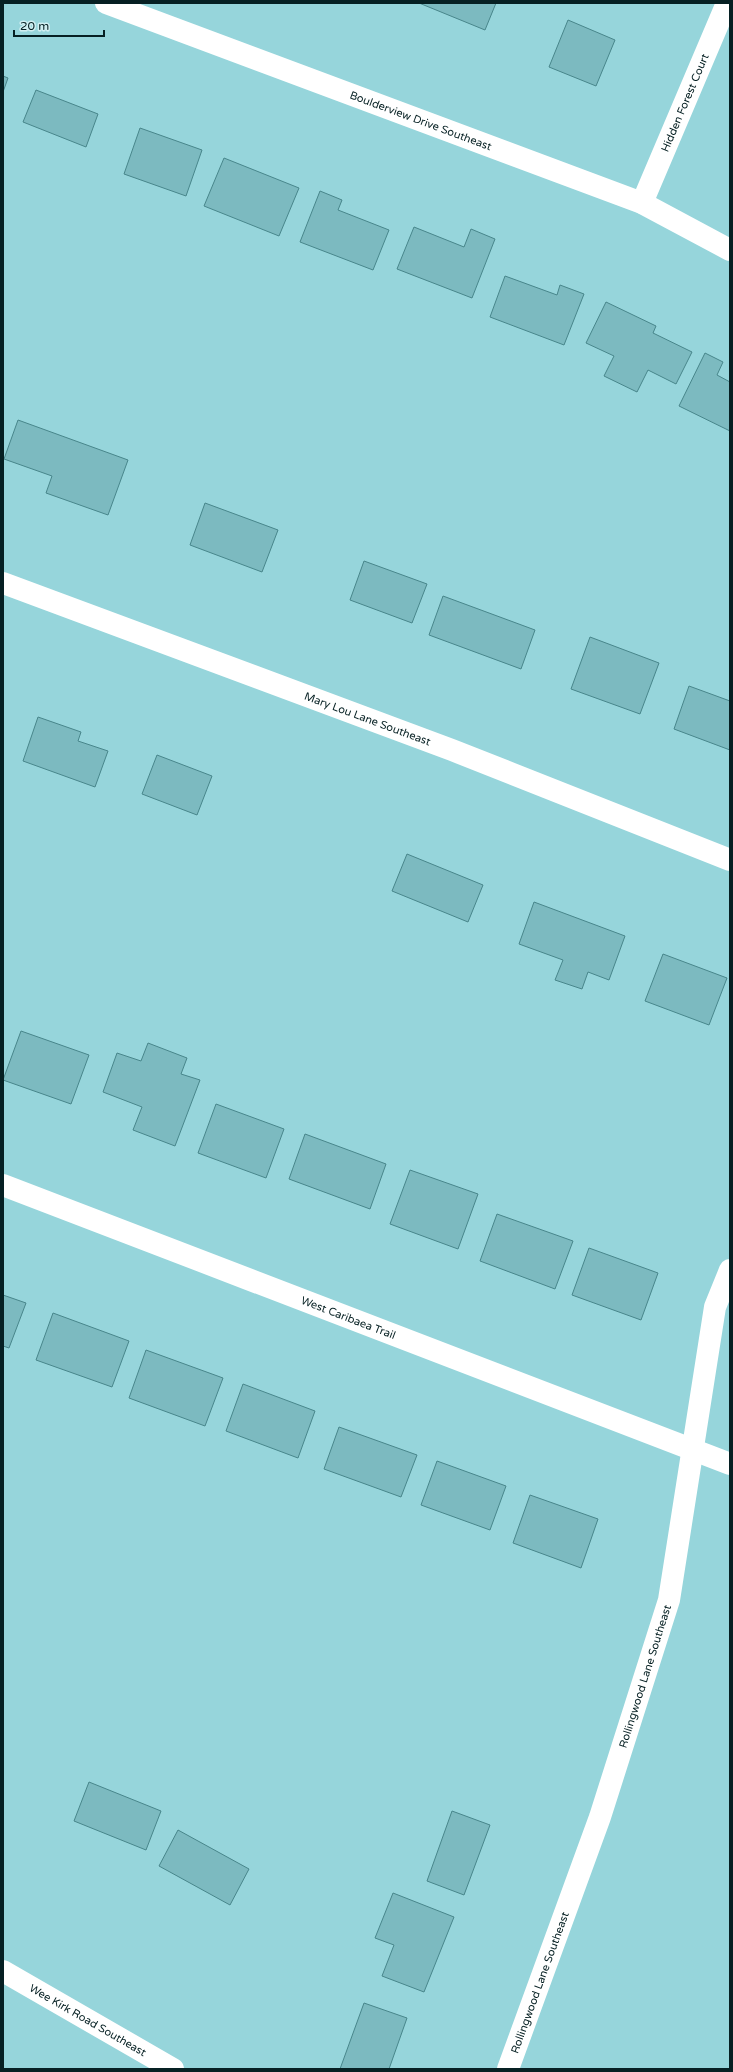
<svg xmlns="http://www.w3.org/2000/svg" width="733" height="2072" font-family="'Varela Round',sans-serif">
<style>
.building{fill:#7cbac0;stroke:#48868b}
.lines{fill:none;stroke-linecap:round;stroke-linejoin:round}
.minor{stroke:#fff;stroke-width:22}
.labels{text-anchor:middle;dominant-baseline:central;stroke-width:4;stroke-linejoin:round;paint-order:stroke}
.street-label{font-size:11px;fill:#062023;stroke:#d1eff2}
</style>
<rect width="100%" height="100%" fill="#96d5db"/>
<g class="building">
<polygon points="419,3 496,3 485,30"/>
<polygon points="568,20 615,40 596,86 549,67"/>
<polygon points="3,76 8,78 3,92"/>
<polygon points="36,90 98,114 86,147 23,122"/>
<polygon points="140,128 202,150 186,196 124,174"/>
<polygon points="224,158 299,188 279,236 204,206"/>
<polygon points="320,191 342,200 338,210 389,230 373,270 300,242"/>
<polygon points="414,227 464,247 471,229 495,239 472,298 397,269"/>
<polygon points="505,276 557,295 560,285 584,294 564,345 490,317"/>
<polygon points="606,302 656,326 653,333 692,352 676,384 648,370 637,392 604,376 614,356 586,343"/>
<polygon points="705,353 723,362 717,375 730,382 730,431 679,406"/>
<polygon points="18,420 128,460 108,515 46,493 52,476 4,459"/>
<polygon points="205,503 278,530 262,572 190,545"/>
<polygon points="364,561 427,584 412,623 350,600"/>
<polygon points="443,596 535,630 521,669 429,635"/>
<polygon points="590,637 659,663 640,714 571,689"/>
<polygon points="689,686 730,701 730,750 674,729"/>
<polygon points="38,717 81,732 78,741 108,751 95,787 23,761"/>
<polygon points="157,755 212,776 197,815 142,794"/>
<polygon points="407,854 483,885 468,922 392,891"/>
<polygon points="534,902 625,936 609,980 588,972 582,989 555,980 563,960 519,944"/>
<polygon points="663,954 727,978 709,1025 645,1001"/>
<polygon points="21,1031 89,1055 71,1104 3,1080"/>
<polygon points="148,1043 187,1058 181,1074 200,1080 175,1146 133,1130 142,1107 103,1092 117,1053 141,1061"/>
<polygon points="216,1104 284,1129 266,1178 198,1153"/>
<polygon points="305,1134 386,1164 370,1209 289,1179"/>
<polygon points="410,1170 478,1194 458,1249 390,1224"/>
<polygon points="497,1214 573,1241 555,1289 480,1261"/>
<polygon points="589,1248 658,1273 641,1320 572,1295"/>
<polygon points="3,1295 26,1303 9,1348 3,1346"/>
<polygon points="53,1313 129,1341 112,1387 36,1360"/>
<polygon points="146,1350 223,1378 205,1426 129,1398"/>
<polygon points="243,1384 315,1411 298,1458 226,1431"/>
<polygon points="339,1427 417,1455 401,1497 324,1469"/>
<polygon points="437,1461 506,1486 490,1530 421,1505"/>
<polygon points="530,1495 598,1519 581,1568 513,1543"/>
<polygon points="89,1782 161,1811 146,1850 74,1821"/>
<polygon points="452,1811 490,1825 464,1895 427,1881"/>
<polygon points="178,1830 249,1869 230,1905 159,1866"/>
<polygon points="393,1893 454,1917 424,1992 382,1976 394,1945 375,1938"/>
<polygon points="364,2003 407,2018 389,2069 340,2069"/>
</g>
<g class="lines">
<g class="minor">
<path id="s1" d="M106,3L642,203L730,250"/>
<path id="s2" d="M642,203L727,3"/>
<path id="s3" d="M3,583L452,750L730,860"/>
<path id="s4" d="M3,1185L730,1464"/>
<path id="s5" d="M3,1971L173,2069"/>
<path id="s6" d="M508,2069L600,1817L669,1600L715,1307L730,1270"/>
</g>
</g>
<g class="labels">
<g class="street-label">
<text stroke="none"><textPath href="#s2" startOffset="109">Hidden Forest Court</textPath></text>
<text stroke="none"><textPath href="#s1" startOffset="336">Boulderview Drive Southeast</textPath></text>
<text stroke="none"><textPath href="#s3" startOffset="389">Mary Lou Lane Southeast</textPath></text>
<text stroke="none"><textPath href="#s4" startOffset="370">West Caribaea Trail</textPath></text>
<text stroke="none"><textPath href="#s6" startOffset="416">Rollingwood Lane Southeast</textPath></text>
<text stroke="none"><textPath href="#s6" startOffset="92">Rollingwood Lane Southeast</textPath></text>
<text stroke="none"><textPath href="#s5" startOffset="98">Wee Kirk Road Southeast</textPath></text>
</g>
</g>
<rect width="733" height="2072" fill="none" stroke="#062023" stroke-width="8"/>
<path d="M14 30v6h90v-6" fill="none" stroke="#062023" stroke-width="2"/>
<text x="20" y="30" font-size="12" fill="#062023" stroke="#d1eff2" stroke-width="3" paint-order="stroke">20 m</text>
</svg>
